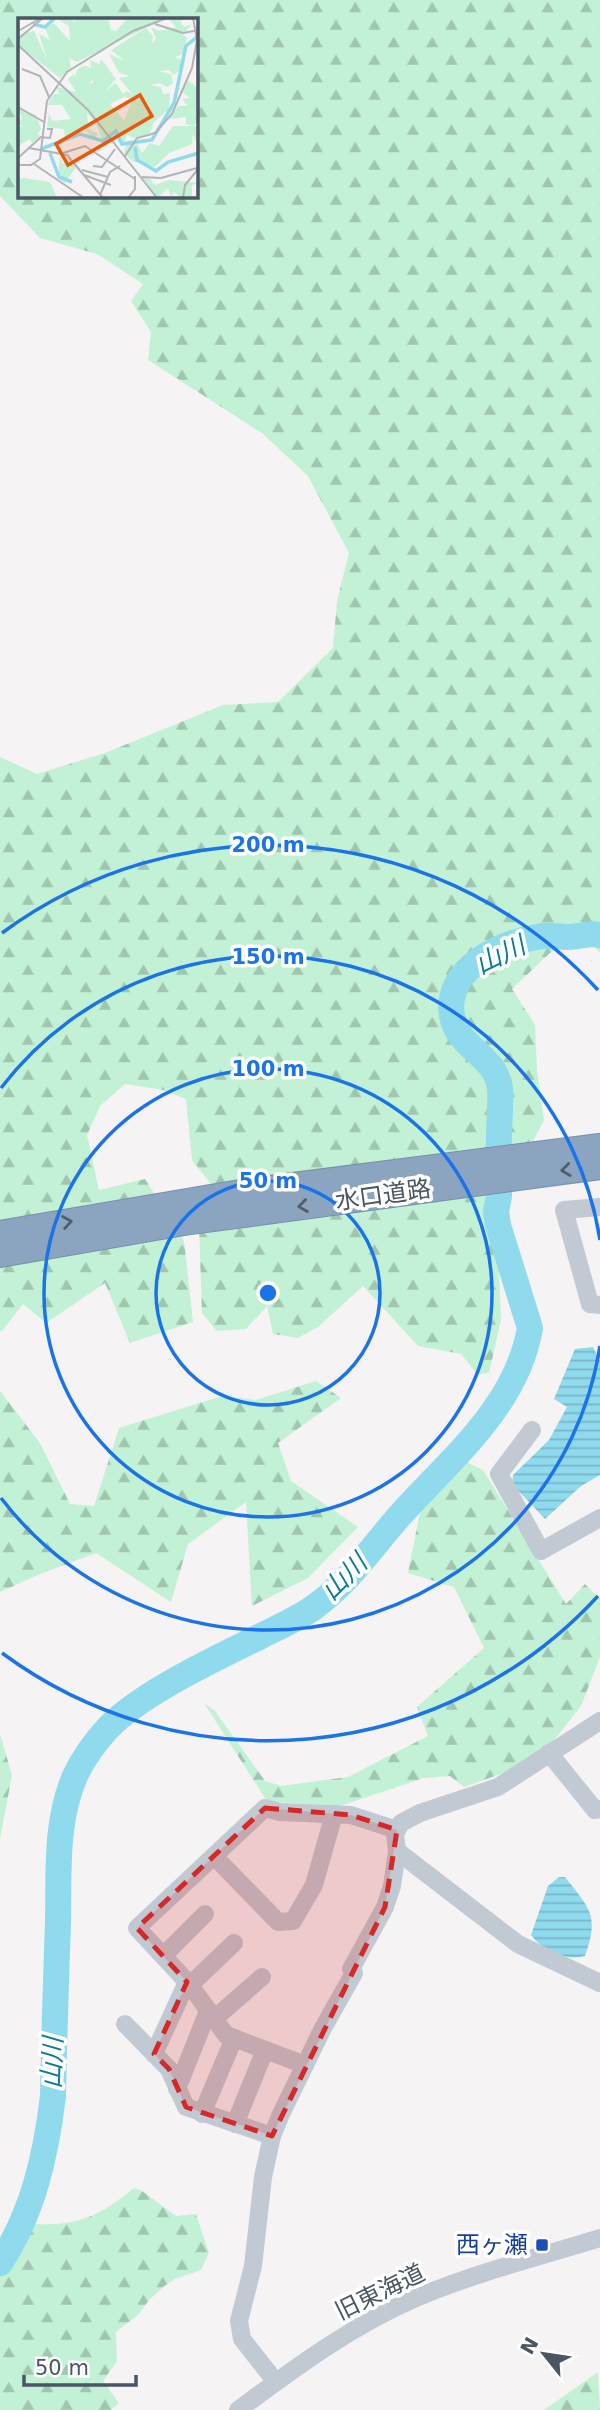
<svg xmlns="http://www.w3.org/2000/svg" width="600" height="2410" font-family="'DejaVu Sans','Noto Sans JP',sans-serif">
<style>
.forest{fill:url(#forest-firs);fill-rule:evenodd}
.water{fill:url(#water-rules)}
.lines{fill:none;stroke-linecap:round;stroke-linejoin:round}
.river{stroke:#90daee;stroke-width:26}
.highway-casing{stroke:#7690ad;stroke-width:28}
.minor{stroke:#c1cad2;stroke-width:18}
.highway{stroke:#8ba5c1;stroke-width:26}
.oneway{stroke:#505e6b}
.marked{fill:#d62828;fill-opacity:0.2;stroke:#d62828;stroke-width:5;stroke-dasharray:14 9;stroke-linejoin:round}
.ring{fill:none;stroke:#1a73e8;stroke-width:3.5}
.transit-dot{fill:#1a4fb4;stroke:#fff;stroke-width:2.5}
.labels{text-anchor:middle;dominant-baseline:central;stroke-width:7;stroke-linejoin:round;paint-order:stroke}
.street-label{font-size:24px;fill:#4a5661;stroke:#fff}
.transit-label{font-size:24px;fill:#164399;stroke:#fff;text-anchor:end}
.water-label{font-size:26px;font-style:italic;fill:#0c7c9b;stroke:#fff}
.inset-river{fill:none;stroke:#90daee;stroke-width:3.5}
.inset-road{fill:none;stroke:#b1b4b9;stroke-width:2}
.view{fill:#e8590c;fill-opacity:0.15;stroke:#e8590c;stroke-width:3.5}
.inset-edge{fill:none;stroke:#4a5661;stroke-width:3.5}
.centre{fill:#1a73e8;stroke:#fff;stroke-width:3.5}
.ring-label{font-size:21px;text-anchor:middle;font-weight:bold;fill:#1a73e8;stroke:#fff;stroke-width:7;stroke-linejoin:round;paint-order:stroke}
</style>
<defs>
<pattern id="forest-firs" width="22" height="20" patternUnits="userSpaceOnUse" patternTransform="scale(1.75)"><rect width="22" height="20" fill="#c3f1d5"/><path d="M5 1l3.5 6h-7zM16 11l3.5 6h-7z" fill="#a0c6b0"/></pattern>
<pattern id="water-rules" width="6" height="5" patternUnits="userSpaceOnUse" patternTransform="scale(1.75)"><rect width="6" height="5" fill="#90daee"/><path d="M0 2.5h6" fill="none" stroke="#78b4c4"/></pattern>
</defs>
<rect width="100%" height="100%" fill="#f5f3f3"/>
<g class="forest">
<path d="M0,0H600V953L581,932L550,953L512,989L535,1025L537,1070L544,1120L523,1161L495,1231L499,1270L501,1320L489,1373L477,1374L461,1354L418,1346L363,1286L318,1327L298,1338L273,1334L267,1306L246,1329L217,1331L202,1313L199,1225L212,1185L192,1160L186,1099L163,1090L125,1084L100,1106L87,1135L99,1190L145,1179L184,1241L193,1322L130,1343L105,1283L46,1323L23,1304L2,1331H0V757L37,774L105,753L223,705L278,702L333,648L337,601L349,553L308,476L262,433L148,360L151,332L131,301L143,284L97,254L40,238L0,196ZM19,19H196V196H19Z"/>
<polygon points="316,1381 341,1398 278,1443 291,1481 358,1527 308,1578 252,1606 246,1502 188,1544 171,1602 96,1553 40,1574 0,1592 0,1391 40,1443 70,1504 94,1506 119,1428 222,1396 256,1400"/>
<polygon points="464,1461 483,1470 566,1604 585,1584 600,1599 600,1657 581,1706 552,1743 509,1771 464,1787 450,1776 424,1778 340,1806 274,1802 265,1798 204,1703 215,1711 265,1781 281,1786 348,1777 428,1736 417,1707 484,1648 454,1587 408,1573 422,1502"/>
<polygon points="0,1734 12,1775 0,1839"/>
<path d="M134,2188L142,2191L176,2216L196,2214L209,2253L201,2270L175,2279L163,2287L149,2300L139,2314L116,2332L117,2361L103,2381L119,2403L111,2410H0V2276L32,2224C79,2226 98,2217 134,2188Z"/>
<polygon points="598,2372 600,2410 544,2410"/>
</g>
<g class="water">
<polygon points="593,1347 600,1361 600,1475 581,1486 545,1519 512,1484 513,1475 549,1440 567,1407 554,1399 575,1349"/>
<path d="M559,1877H565C589,1908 600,1915 585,1956C565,1961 544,1952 531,1935L548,1886Z"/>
</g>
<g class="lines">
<path class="river" d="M0,2263C33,2213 46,2155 53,2096C54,2038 56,1980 58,1922C59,1873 55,1822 75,1776C83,1759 95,1742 108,1728C141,1693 217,1658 261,1636C279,1627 297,1619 313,1608C350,1582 373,1545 403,1512C452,1458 517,1405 530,1328L498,1225L496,1212L499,1196C499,1177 498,1157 499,1137C499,1122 501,1105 500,1089C497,1056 458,1049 452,1016C444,967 503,942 542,936C551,935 560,937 568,937C579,937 590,932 600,935"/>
<g class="highway-casing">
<g id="highway">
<polyline points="0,1234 246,1192 600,1147"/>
<polyline points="0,1254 184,1222 600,1166"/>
</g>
</g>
<g class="minor">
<polyline points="600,1207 564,1210 590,1304 600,1305"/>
<polyline points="532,1430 499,1474 541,1551 600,1518"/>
<polyline points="549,1753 595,1810 600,1809"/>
<polyline points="397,1851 518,1944 600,1983"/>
<polyline points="214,1856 278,1922 293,1921 314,1885 334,1814"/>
<polyline points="163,1956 205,1914"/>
<polyline points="190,1985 234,1943"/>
<polyline points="214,2019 262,1977"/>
<polyline points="125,2024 169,2069 186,2107 272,2136"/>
<polyline points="154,2054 187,1982"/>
<polyline points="305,2065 226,2035 190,1985 137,1928 265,1808 280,1812 351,1815 397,1830"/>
<polyline points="177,2089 208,2011"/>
<polyline points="202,2114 234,2038"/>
<polyline points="235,2124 265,2050"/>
<polyline points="276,2382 242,2339 239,2321 253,2266 263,2177 272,2136 281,2114 323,2028 354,1973 351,1969 385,1907 392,1886 397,1851 395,1834 401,1823 420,1813 498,1787 600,1721"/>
<path d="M238,2410C295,2368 351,2326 416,2298C475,2273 538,2257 600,2238"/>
</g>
<use href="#highway" class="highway"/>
</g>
<defs><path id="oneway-chevron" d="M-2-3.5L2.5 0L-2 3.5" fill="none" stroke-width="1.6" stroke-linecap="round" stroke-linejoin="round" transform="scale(1.75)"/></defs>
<g class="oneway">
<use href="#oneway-chevron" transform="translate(566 1170) rotate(173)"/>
<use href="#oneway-chevron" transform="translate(303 1206) rotate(172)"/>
<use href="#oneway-chevron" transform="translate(67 1222) rotate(-10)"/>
</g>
<path class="marked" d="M265,1808L351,1815L397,1830L385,1907L272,2136L186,2107L169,2069L154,2054L187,1982L137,1928Z"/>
<g class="ring">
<circle cx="268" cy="1293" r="112"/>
<circle cx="268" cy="1293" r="224"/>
<path d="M600 1346A336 336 0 0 1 1 1498M1 1088A336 336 0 0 1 600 1240"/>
<path d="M598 1596A448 448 0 0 1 2 1653M2 933A448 448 0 0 1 598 990"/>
</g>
<rect class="transit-dot" x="535" y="2238" width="14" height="14" rx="3.5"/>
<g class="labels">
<g class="street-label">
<text transform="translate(383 1195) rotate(-8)">水口道路</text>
<text transform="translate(380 2292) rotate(-26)">旧東海道</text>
</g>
<g class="transit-label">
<text x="528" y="2245">西ヶ瀬</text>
</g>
<g class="water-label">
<text transform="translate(500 955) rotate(-26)">山川</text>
<text transform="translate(344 1577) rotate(-45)">山川</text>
<text transform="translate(52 2063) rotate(-88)">山川</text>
</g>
</g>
<g transform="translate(18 18)">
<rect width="180" height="180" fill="#f5f3f3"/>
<path d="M58 57a9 9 0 1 1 18 0a9 9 0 1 1-18 0Z" fill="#c3f1d5"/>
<path d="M38,0H54L57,5V0H90L93,12L98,13L110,0H148L59,44L51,40L53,49L42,60L0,27L3,16L16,13L29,42L21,16L32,22L27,10L36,5L52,23L51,8ZM171,0L162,3L166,9L174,6L165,17L169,20L165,36L157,39L164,42L162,52L156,57L151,52L140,53L153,56L155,65L149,69L142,65L132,67L143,69L145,76L152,75L151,91L136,104L132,115L116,120L109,117L107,123L117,122L124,135L132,125L141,128L155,108H180V127L175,116L174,126L151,135L137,149L114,143L106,135L108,128L100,124L101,116L84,122L79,107L69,95L71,111L80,116L76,121L65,109L47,120L46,111L29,109L31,95L34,103L53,101L44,87H29L36,76H41L39,69L58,74L50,61L56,56L65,66L75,65L72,42L81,46L83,41L98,61L87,73L98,65L105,76L109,73L116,78L101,60L112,58L101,55L91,36L107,43L93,32L128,10L135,18L134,26L138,20L133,9L141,13L158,9L151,1ZM106,79L115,81L106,102L92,86ZM168,61L180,70V104L175,108L168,106V99L151,101L160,88H170L164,81L172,80L164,74ZM0,90L18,97L23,111L19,116L23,118L14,125L12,121L0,128V109L5,108L0,106L4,100ZM42,137L45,145L59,148L47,165L40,160ZM130,159L137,167L151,162L181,165L174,167V180H163L156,174L153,179L150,170L139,180L126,161ZM6,160L32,164L39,180H0V161Z" fill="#c3f1d5" fill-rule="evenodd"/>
<path class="inset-river" d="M15,6L27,9L37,0M117,129L119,142L138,153L150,144L181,135M23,131L62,116L85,123L98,113L104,126L134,122L156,85L168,28L179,19M32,135L41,159L54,164"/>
<path class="inset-road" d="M137,6L165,15L181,12M0,13L23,0M0,21L25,0M0,27L70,92L139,180M4,51L22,58L31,79M0,89L26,104M11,130L49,137L85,180M45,135L67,128L117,161M107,138L119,120L137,115L154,96L174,50L179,22L175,0M0,140L23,119L32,120L34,111H29M16,146L66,180M0,147H13L22,141L29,83L49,54L115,13L149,0M75,148L84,149L97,131M64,152L90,159M66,157L93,167M124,159L143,160L179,150M82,177L92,154L102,148M110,180L117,171V158M165,180L167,167L181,150"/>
<path class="view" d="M122,77L134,98L50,147L38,126Z"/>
<rect width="180" height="180" class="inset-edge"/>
</g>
<circle cx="268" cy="1293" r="10" class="centre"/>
<g class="ring-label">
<text x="268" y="852">200 m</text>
<text x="268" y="964">150 m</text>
<text x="268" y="1076">100 m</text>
<text x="268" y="1188">50 m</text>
</g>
<g transform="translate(544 2354) rotate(300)" stroke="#ffffff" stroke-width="5" paint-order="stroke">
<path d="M0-5L12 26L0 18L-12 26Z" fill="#4a5661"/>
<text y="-10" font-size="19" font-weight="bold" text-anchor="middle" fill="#4a5661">N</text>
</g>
<path d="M24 2375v10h112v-10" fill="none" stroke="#4a5661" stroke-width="3.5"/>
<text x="35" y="2375" font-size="21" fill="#4a5661" stroke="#ffffff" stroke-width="5" paint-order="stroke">50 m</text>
</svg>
